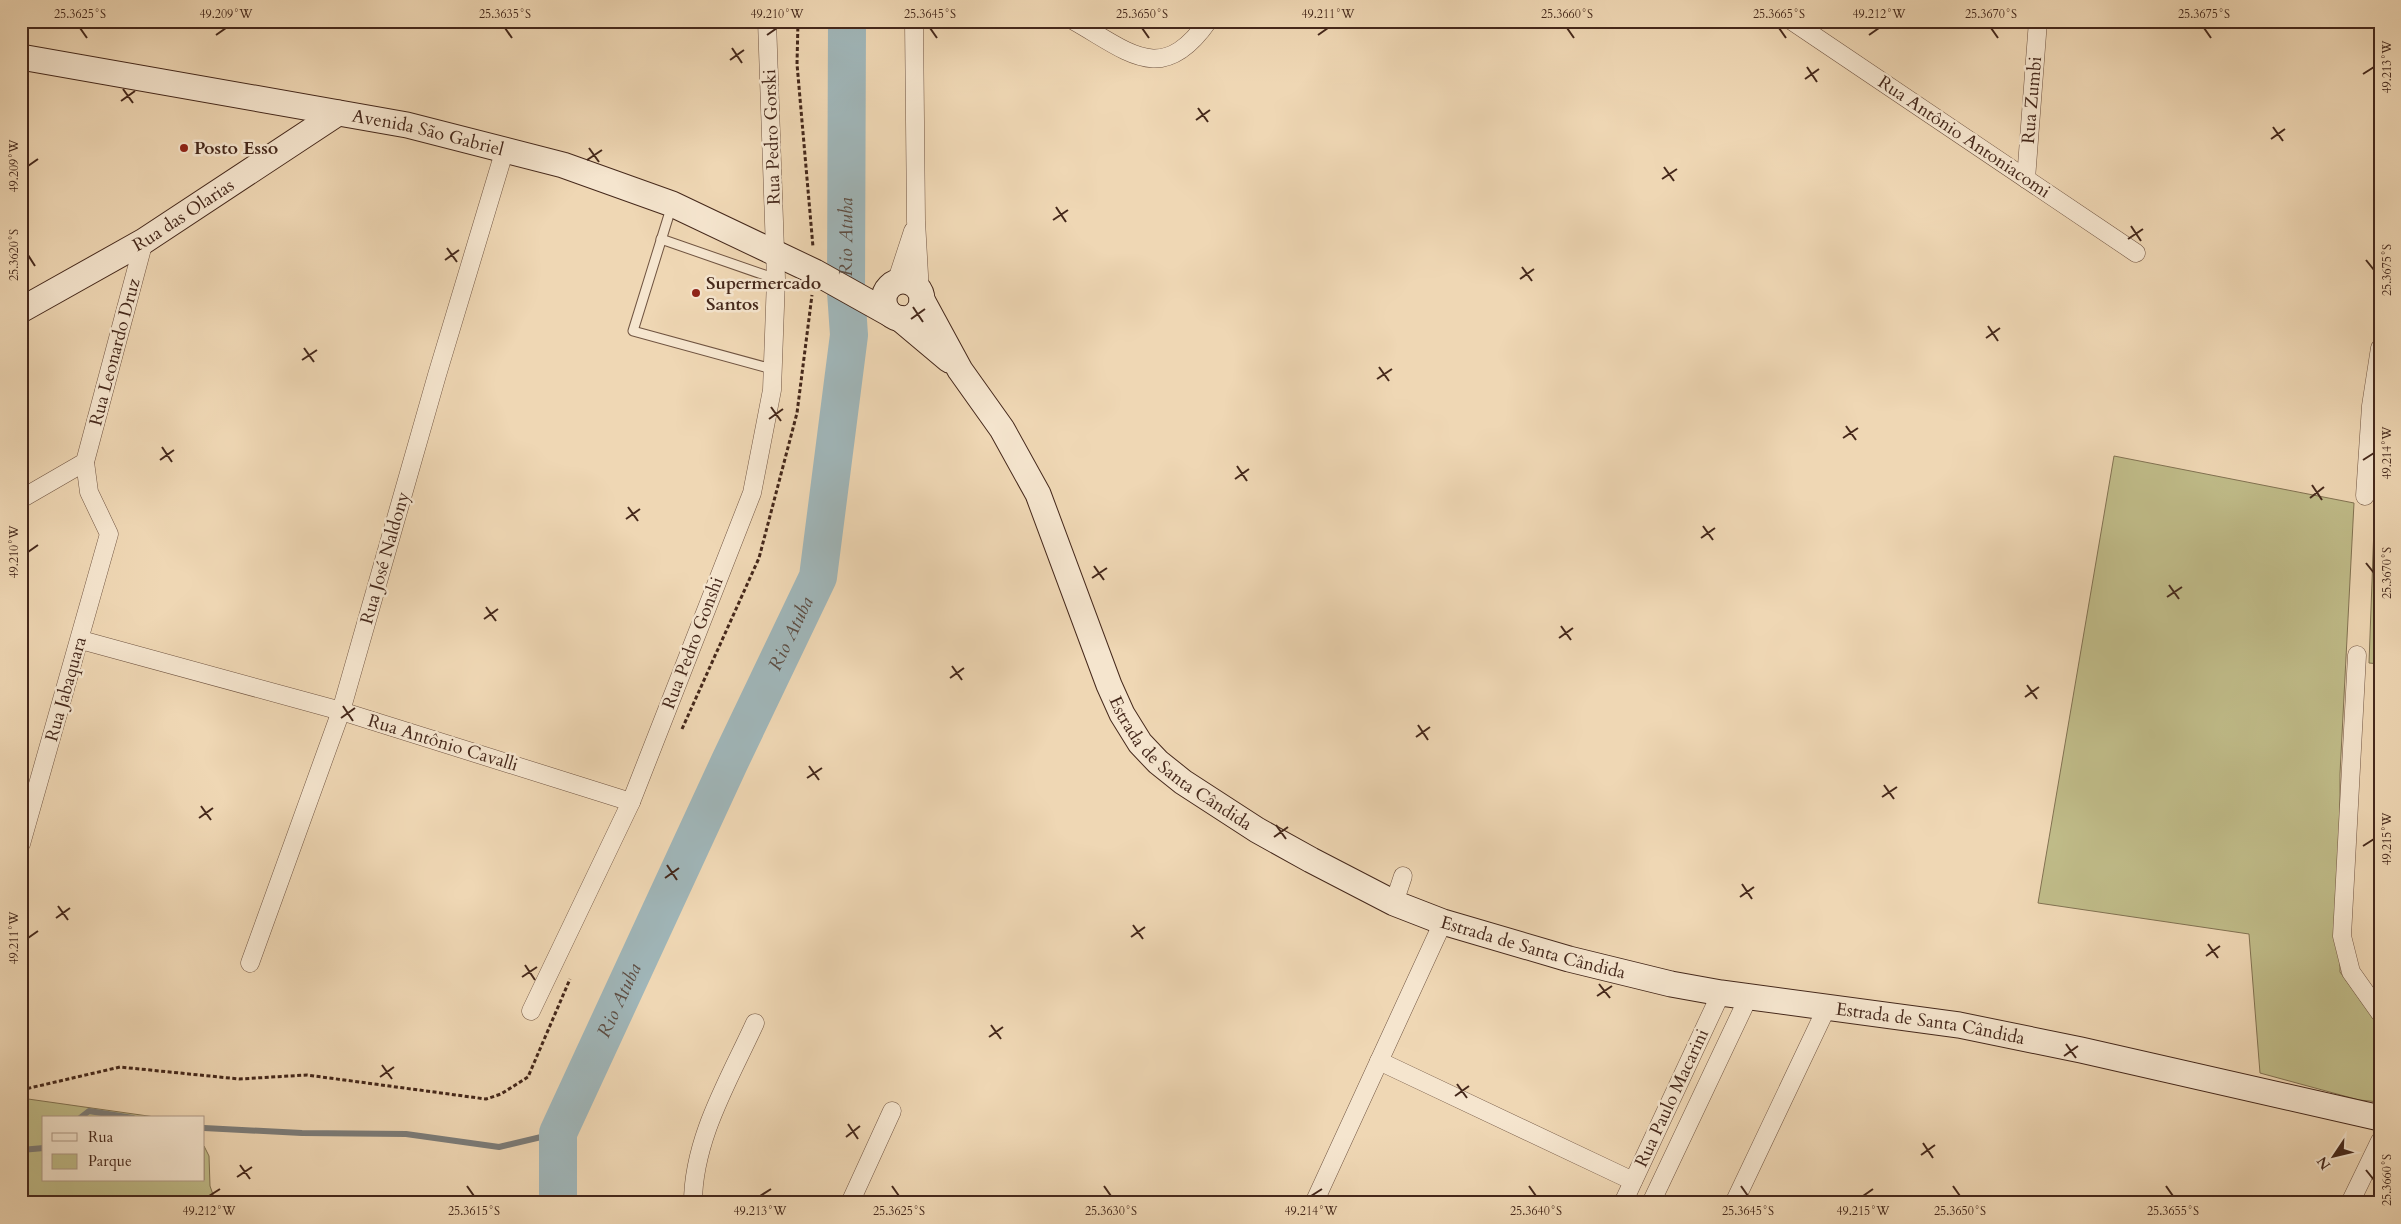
<svg xmlns="http://www.w3.org/2000/svg" width="2401" height="1224" font-family="Cardo,serif">
<style>
.green{fill:#c0bc89;stroke:#827252}
.lines{fill:none;stroke-linecap:round;stroke-linejoin:round}
.stream{stroke:#7c7d7a;stroke-width:6}
.river{stroke:#a0b6b9;stroke-width:38}
.lane-casing{stroke:#705441;stroke-width:11}
.street-casing{stroke:#705441;stroke-width:19}
.secondary-casing{stroke:#45281b;stroke-width:27}
.path{stroke:#45281b;stroke-width:3;stroke-dasharray:4 2.5;stroke-linecap:butt}
.lane{stroke:#f5e5ce;stroke-width:9}
.street{stroke:#f5e5ce;stroke-width:18}
.secondary{stroke:#f5e5ce;stroke-width:25}
.ticks{fill:none;stroke:#45281b;stroke-width:2}
.poi-dot{fill:#8f2418;stroke:#f5e5ce;stroke-width:2}
.labels{text-anchor:middle;dominant-baseline:central;stroke-width:5;stroke-linejoin:round;paint-order:stroke}
.street-label{font-size:18px;fill:#45281b;stroke:#f5e5ce}
.poi-label{font-size:18px;font-weight:bold;fill:#45281b;stroke:#f5e5ce;text-anchor:start}
.water-label{font-size:19px;font-style:italic;fill:#5c4c42;stroke:#f5e5ce}
.neatline{fill:none;stroke:#45281b;stroke-width:2}
.ticks-label{font-size:12px;text-anchor:middle;fill:#45281b}
</style>
<rect width="100%" height="100%" fill="#efd7b4"/>
<filter id="stains"><feTurbulence type="fractalNoise" baseFrequency=".004" numOctaves="4"/><feColorMatrix values="0 0 0 0 .2 0 0 0 0 .09 0 0 0 0 .02 0 0 0 .5 -.17"/></filter>
<radialGradient id="worn" r=".72"><stop offset=".6" stop-color="#630" stop-opacity="0"/><stop offset="1" stop-color="#630" stop-opacity=".3"/></radialGradient>
<g class="green">
<polygon points="2114,456 2354,503 2340,774 2340,972 2380,1027 2380,1102 2359,1100 2260,1073 2249,934 2038,903"/>
<polygon points="2374,527 2380,528 2380,664 2369,663"/>
<polygon points="21,1098 162,1118 44,1118 44,1180 204,1180 204,1146 209,1156 210,1186 216,1203 21,1203"/>
</g>
<g class="lines">
<g class="stream">
<polyline points="80,1118 89,1111 133,1118"/>
<polyline points="204,1128 302,1133 406,1134 499,1147 558,1133"/>
<polyline points="21,1150 44,1148"/>
</g>
<path class="river" id="s1" d="M558,1203V1133L730,761L818,577L849,335L846,292L847,21"/>
<g class="lane-casing">
<g id="lane">
<polyline points="672,205 633,331 772,369"/>
<polyline points="661,239 776,279"/>
</g>
</g>
<g class="street-casing">
<g id="street">
<polyline points="914,21 916,221 920,293"/>
<path d="M1074,21C1129,52 1162,87 1208,21"/>
<polyline points="1792,21 2136,253"/>
<polyline points="2026,179 2038,21"/>
<polyline points="896,283 913,231"/>
<polyline points="2365,496 2371,406 2380,348"/>
<polyline points="21,499 85,462"/>
<polyline points="81,640 341,711 631,802"/>
<polyline points="2357,655 2342,936 2351,972 2380,1013"/>
<polyline points="21,844 109,534 89,492 85,462 144,241"/>
<polyline points="1394,903 1403,876"/>
<polyline points="250,963 341,711 437,375 505,149"/>
<polyline points="531,1011 631,802 752,493 772,390 776,279 767,21"/>
<polyline points="1379,1061 1633,1181"/>
<path d="M693,1203C693,1139 729,1080 755,1023"/>
<polyline points="850,1203 892,1111"/>
<polyline points="1314,1203 1443,922"/>
<polyline points="1623,1203 1721,993"/>
<polyline points="1651,1203 1749,996"/>
<polyline points="1734,1203 1827,1007"/>
<polyline points="2350,1203 2380,1141"/>
</g>
</g>
<g class="secondary-casing">
<g id="secondary">
<path id="s2" d="M21,57L407,125L563,165L672,204L815,272L890,314"/>
<circle cx="903" cy="300" r="19"/>
<path id="s3" d="M922,300L960,370L1002,429L1038,494L1109,685L1122,714L1140,743L1158,762L1183,782L1257,830L1311,860L1394,903L1443,922L1569,959L1671,984L1721,993L1959,1025L2081,1050L2380,1118"/>
<path id="s4" d="M21,310L144,241L338,113"/>
<polyline points="899,318 949,360"/>
</g>
</g>
<g class="path">
<polyline points="798,21 797,64 813,247"/>
<polyline points="682,729 759,558 797,413 812,295"/>
<polyline points="21,1090 120,1067 239,1079 307,1075 486,1099 501,1094 528,1077 570,979"/>
</g>
<use href="#lane" class="lane"/>
<use href="#street" class="street"/>
<use href="#secondary" class="secondary"/>
</g>
<path class="ticks" d="M80,28L87,38M505,28L512,38M930,28L937,38M1142,28L1149,38M1567,28L1574,38M1779,28L1786,38M1991,28L1998,38M2204,28L2211,38M216,35L226,28M767,35L777,28M1318,35L1328,28M1869,35L1879,28M732,48L742,63M730,60L744,50M1807,67L1817,82M2363,74L2374,67M1805,79L1819,69M123,89L133,103M121,101L135,91M1198,108L1208,122M1196,120L1210,110M2273,127L2283,141M2271,139L2285,129M589,148L599,162M587,160L602,150M28,166L38,159M1664,167L1674,181M1662,179L1677,169M1056,207L1066,222M1053,220L1068,210M2131,226L2141,241M2128,239L2143,229M447,248L457,262M28,255L35,266M445,260L459,250M2366,260L2374,270M1522,267L1532,281M1520,279L1534,269M913,307L923,322M911,319L925,309M1988,326L1998,341M1986,338L2000,328M304,348L314,362M302,360L317,350M1379,367L1389,381M1377,379L1392,369M771,407L781,421M769,419L783,409M1846,426L1856,440M1843,438L1858,428M162,447L172,462M160,460L174,450M2363,460L2374,453M1237,466L1247,481M1235,479L1249,469M2312,485L2322,500M2310,498L2324,487M628,507L638,521M626,519L640,509M1703,526L1713,540M1701,538L1715,528M28,552L38,545M2366,563L2374,573M1094,566L1104,580M1092,578L1107,568M2169,585L2179,599M2167,597L2182,587M486,607L496,621M484,619L498,609M1561,626L1571,640M1559,638L1573,628M952,666L962,680M950,678L964,668M2027,685L2037,699M2025,697L2039,687M343,706L353,721M341,718L355,708M1418,725L1428,740M1416,737L1430,727M809,766L819,780M807,778L822,768M1884,785L1894,799M1882,797L1897,787M201,806L211,820M199,818L213,808M1276,825L1286,839M1274,837L1288,827M2363,846L2374,839M667,865L677,880M665,878L679,868M1742,884L1752,899M1740,897L1754,887M58,906L68,920M56,918L70,908M1133,925L1143,939M1131,937L1145,927M28,938L38,931M2208,944L2218,958M2206,956L2220,946M525,965L535,980M522,977L537,967M1599,984L1610,998M1597,996L1612,986M991,1025L1001,1039M989,1037L1003,1027M2066,1044L2076,1058M2064,1056L2078,1046M382,1065L392,1079M380,1077L394,1067M1457,1084L1467,1098M1455,1096L1469,1086M848,1124L858,1139M846,1137L860,1126M1923,1143L1933,1158M1921,1155L1935,1145M240,1165L250,1179M2366,1170L2374,1180M237,1177L252,1167M467,1186L474,1196M892,1186L899,1196M1104,1186L1111,1196M1529,1186L1536,1196M1741,1186L1748,1196M1953,1186L1960,1196M2166,1186L2173,1196M209,1196L220,1189M760,1196L771,1189M1311,1196L1322,1189M1863,1196L1873,1189"/>
<g class="poi-dot">
<circle cx="184" cy="148" r="5"/>
<circle cx="696" cy="293" r="5"/>
</g>
<g class="labels">
<g class="street-label">
<text transform="translate(2032 100) rotate(-85)">Rua Zumbi</text>
<text stroke="none"><textPath href="#s2" startOffset="414">Avenida São Gabriel</textPath></text>
<text transform="translate(772 137) rotate(-92)">Rua Pedro Gorski</text>
<text transform="translate(1964 137) rotate(34)">Rua Antônio Antoniacomi</text>
<text stroke="none"><textPath href="#s4" startOffset="188">Rua das Olarias</textPath></text>
<text transform="translate(115 352) rotate(-75)">Rua Leonardo Druz</text>
<text transform="translate(385 558) rotate(-74)">Rua José Naldony</text>
<text transform="translate(693 643) rotate(-69)">Rua Pedro Gonshi</text>
<text transform="translate(66 689) rotate(-74)">Rua Jabaquara</text>
<text transform="translate(443 743) rotate(17)">Rua Antônio Cavalli</text>
<text stroke="none"><textPath href="#s3" startOffset="539">Estrada de Santa Cândida</textPath></text>
<text stroke="none"><textPath href="#s3" startOffset="944">Estrada de Santa Cândida</textPath></text>
<text stroke="none"><textPath href="#s3" startOffset="1349">Estrada de Santa Cândida</textPath></text>
<text transform="translate(1672 1098) rotate(-65)">Rua Paulo Macarini</text>
</g>
<g class="poi-label">
<text x="194" y="148">Posto Esso</text>
<text x="706" y="283">Supermercado<tspan x="706" dy="21">Santos</tspan></text>
</g>
<g class="water-label">
<text stroke="none"><textPath href="#s1" startOffset="1026">Rio Atuba</textPath></text>
<text stroke="none"><textPath href="#s1" startOffset="621">Rio Atuba</textPath></text>
<text stroke="none"><textPath href="#s1" startOffset="216">Rio Atuba</textPath></text>
</g>
</g>
<rect width="2401" height="1224" fill="none" stroke="#efd7b4" stroke-width="55"/>
<rect x="42" y="1116" width="162" height="65" fill="#f5e5ce" stroke="#af9986"/>
<rect x="52" y="1133" width="25" height="8" fill="#f5e5ce" stroke="#af9986"/>
<text x="88" y="1142" font-size="15" fill="#45281b">Rua</text>
<rect x="52" y="1154" width="25" height="15" fill="#c0bc89" stroke="#af9986"/>
<text x="88" y="1166" font-size="15" fill="#45281b">Parque</text>
<g transform="translate(2334 1156) rotate(235)" stroke="#f5e5ce" stroke-width="4" paint-order="stroke">
<path d="M0-4L9 19L0 12L-9 19Z" fill="#45281b"/>
<text y="-8" font-size="14" font-weight="bold" text-anchor="middle" fill="#45281b">N</text>
</g>
<rect x="28" y="28" width="2346" height="1168" class="neatline"/>
<g class="ticks-label">
<text x="80" y="18">25.3625°S</text>
<text x="226" y="18">49.209°W</text>
<text x="505" y="18">25.3635°S</text>
<text x="777" y="18">49.210°W</text>
<text x="930" y="18">25.3645°S</text>
<text x="1142" y="18">25.3650°S</text>
<text x="1328" y="18">49.211°W</text>
<text x="1567" y="18">25.3660°S</text>
<text x="1779" y="18">25.3665°S</text>
<text x="1879" y="18">49.212°W</text>
<text x="1991" y="18">25.3670°S</text>
<text x="2204" y="18">25.3675°S</text>
<text transform="translate(2387 67) rotate(-90)" y="4">49.213°W</text>
<text transform="translate(14 166) rotate(-90)" y="4">49.209°W</text>
<text transform="translate(14 255) rotate(-90)" y="4">25.3620°S</text>
<text transform="translate(2387 270) rotate(-90)" y="4">25.3675°S</text>
<text transform="translate(2387 453) rotate(-90)" y="4">49.214°W</text>
<text transform="translate(14 552) rotate(-90)" y="4">49.210°W</text>
<text transform="translate(2387 573) rotate(-90)" y="4">25.3670°S</text>
<text transform="translate(2387 839) rotate(-90)" y="4">49.215°W</text>
<text transform="translate(14 938) rotate(-90)" y="4">49.211°W</text>
<text transform="translate(2387 1180) rotate(-90)" y="4">25.3660°S</text>
<text x="209" y="1215">49.212°W</text>
<text x="474" y="1215">25.3615°S</text>
<text x="760" y="1215">49.213°W</text>
<text x="899" y="1215">25.3625°S</text>
<text x="1111" y="1215">25.3630°S</text>
<text x="1311" y="1215">49.214°W</text>
<text x="1536" y="1215">25.3640°S</text>
<text x="1748" y="1215">25.3645°S</text>
<text x="1863" y="1215">49.215°W</text>
<text x="1960" y="1215">25.3650°S</text>
<text x="2173" y="1215">25.3655°S</text>
</g>
<rect width="100%" height="100%" filter="url(#stains)"/>
<rect width="100%" height="100%" fill="url(#worn)"/>
</svg>
